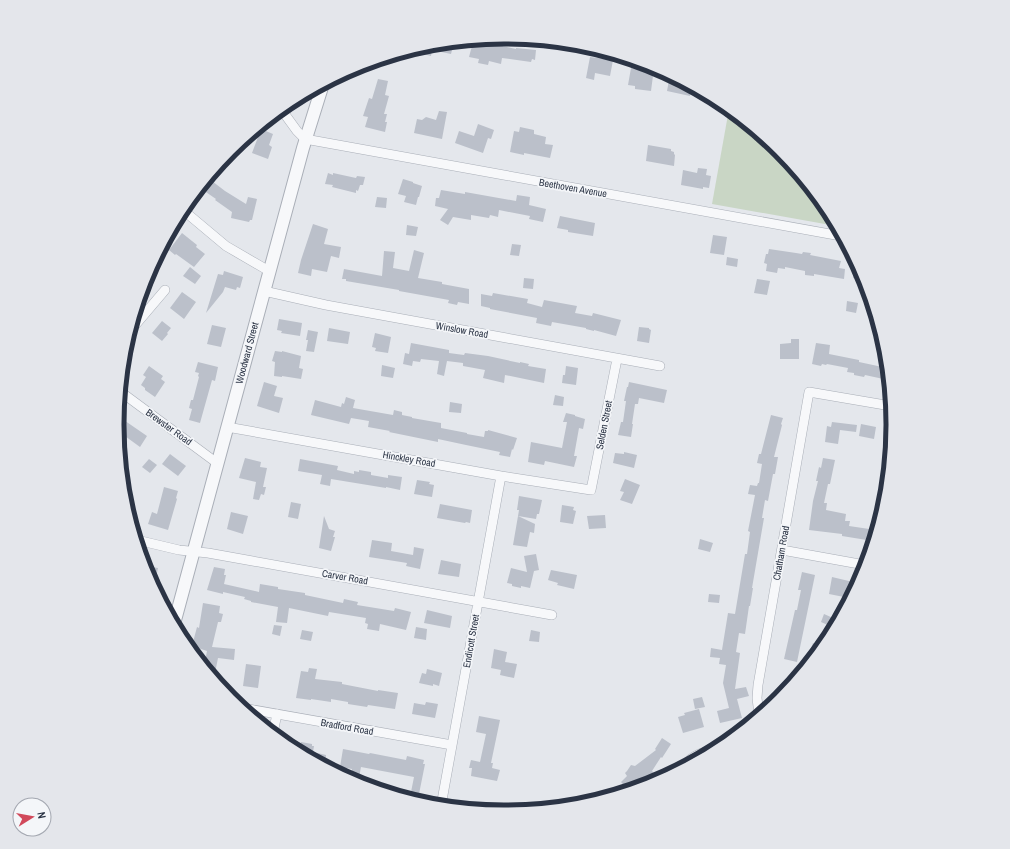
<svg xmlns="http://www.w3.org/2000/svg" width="1010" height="849" viewBox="0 0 1010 849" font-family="'Archivo Narrow',sans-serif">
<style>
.green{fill:#c9d6c5}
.building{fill:#bbc0ca}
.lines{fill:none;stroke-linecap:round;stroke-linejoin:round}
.minor-casing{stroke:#a9aeb7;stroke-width:10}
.tertiary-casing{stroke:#a9aeb7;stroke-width:14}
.minor{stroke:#f7f8fa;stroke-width:9}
.tertiary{stroke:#f7f8fa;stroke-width:12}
.labels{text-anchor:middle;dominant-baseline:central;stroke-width:3.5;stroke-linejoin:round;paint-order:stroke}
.street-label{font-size:10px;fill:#2b3445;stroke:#f4f6f9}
.rim{fill:none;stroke:#2b3445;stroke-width:5}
</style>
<rect width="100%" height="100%" fill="#e4e7ec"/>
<path class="green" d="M729,109L779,151L827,209L836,226L712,204Z"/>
<path class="building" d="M454,42L451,54L432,50L431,56L423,54L424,49L418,48L430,44Z
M473,42L485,44V42L516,49V48L536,50L535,60L532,59L531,62L502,58L501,64L489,61L488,65L478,63L479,59L469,57Z
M590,57L613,60L610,76L595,73L594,80L586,78Z
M643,66L654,68L651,91L635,89V86L628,85L631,68L638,69V68H643Z
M670,75L691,87L690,96L667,91Z
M378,79L388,81L385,95L389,96L384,114H387L385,122H387L385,132L365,127L368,117L363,116L369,98L372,99Z
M439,111L447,112L442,139L414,133L417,119L422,120L426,117L436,120Z
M478,124L494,130L491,139L488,138L483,153L455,143L459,131L474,136Z
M520,127L534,130V134L546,137L545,144L553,145L550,158L524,153V155L510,152L514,131L519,132Z
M261,129L273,134L269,145L272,147L268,159L252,153Z
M648,145L671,149V151L674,152V154L675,155L674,166L646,161Z
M698,168L707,169L706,175L711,176L709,188L703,187V189L681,185L683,170L697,173Z
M328,173L333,175V173L356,178L357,176L365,177L363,185H360L358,191L356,190V193L332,187L333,185L325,184Z
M208,178L225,191L246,204L248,197L257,199L252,220H250L249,222L231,218L232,212L215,200L216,199L200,188Z
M403,179L413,182V183L422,186L419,197H418L416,205L404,202L406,196L398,194Z
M441,190L465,194V192L516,201L517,195L530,197L529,205L546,209L543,222L529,219L530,216L499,210L498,217L490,215L489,218L471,215V220L453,217L448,225L440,220L448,209L435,206L436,198H439Z
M377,197L387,198L386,208L375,207Z
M560,216L595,223L593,236L568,232V230L557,228Z
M313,224L328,229L324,244L341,247L339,258L331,256L327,272L312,269L311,276L298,273L301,260Z
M407,225L418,227L416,236L406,235Z
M182,233L197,245L196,247L205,254L194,267L176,254L175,255L169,250Z
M713,235L727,237L724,255L710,253Z
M512,244L521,245L519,256L510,255Z
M769,249L796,253L802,254L803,252L811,253L810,255L841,261L839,268L845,269L844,279L814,274V276L805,275V271L785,267V269L778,268L777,273L766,271L767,264L764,263L766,254H768Z
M414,250L424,253L418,278L442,282V284L469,289V304L458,302L457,305L448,303L449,300L399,291V290L346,281V279H342L344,269L382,276L384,251L395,252L393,268L409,271Z
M727,257L738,259L737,267L726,265Z
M856,264L863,276L864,281L853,278Z
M190,267L201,276L195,284L183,276Z
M224,271L243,277L240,288L237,287L236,290L225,287L223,292L206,313L218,274L223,275Z
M524,278L534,279L533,289L523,288Z
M757,279L770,281L767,295L754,293Z
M182,292L196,302L184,319L170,308Z
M493,293L528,299L527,303L542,307L544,300L577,306L575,313L592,316L593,313L621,320L616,336L594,330V331L586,329V328L552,322L551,326L536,323L537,318L490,309V308L481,306V294L492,296Z
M847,301L858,303L856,313L846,311Z
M279,319L302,323L300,336L281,333L282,331L277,330Z
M162,321L171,328L167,333L168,334L162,341L152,333Z
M212,325L226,328L221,347L207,344Z
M639,327L649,328V329L651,330L649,343L637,341Z
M329,328L350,332L348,344L327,341Z
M308,330L318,332L314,352L306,351L308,340H306Z
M375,333L391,337L388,353L375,351L376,348L372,347Z
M791,339H799V359H780V344L791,343Z
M411,343L449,350V353L464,355L465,353L488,356L520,363V362L529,364L528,366L546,369L544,383L505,375L504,383L483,378L485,370L463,366V363L447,361L444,376L437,374L439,361L421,359L420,362L413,361L412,366L403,364L405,353L409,354Z
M816,343L830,345L829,354L859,360V362L887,368L888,380L865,375L864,377L854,375V373L847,372L848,368L827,364L826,365L822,364L821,366L812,364Z
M275,351L282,352V351L301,356L299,368L303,369L301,379L282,376V377L274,376L275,362L272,361Z
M198,362L218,367L215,381L212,380L200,423L189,420L192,409L189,408L191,400H193L199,377L198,376L199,373L195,372Z
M382,365L395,368L393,378L381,376Z
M149,366L163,376L161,379L165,382L155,397L145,390V388L141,385L146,377L143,375Z
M566,366L578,368L576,385L562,383L563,375H565Z
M264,382L277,386L274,396L283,398L279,413L257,406Z
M629,382L667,390L664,403L639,398L638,404H635L632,424H633L631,437L618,435L621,422H623L626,401H624L627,387H628Z
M555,395L564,397L563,406L553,405Z
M346,397L355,400L353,408L393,415L394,410L402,412V415L412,417V418L441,423V428L467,433V434L484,437L485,431H488V430L517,438L513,450L512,449L510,457L499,455L500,452L466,445L438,439V442L389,432L390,431L368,427L369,421L351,418L349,424L311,415L315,400L341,407L342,403L344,404Z
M450,402L462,404L461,413L449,412Z
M566,413L575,415V416L585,419L583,429L579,428L574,456H577L574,467L545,461L544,465L528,462L531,442L562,448L567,422H563Z
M771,415L783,418L781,424L782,425L774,457H778L775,474H773L768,501L765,500L762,518H764L752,588H753L750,606H749L745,634L739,633L736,652L740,653L735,689L746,687L749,696L737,699L742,718L720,723L717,711L729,708L723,683L726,665L719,664L720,658L710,657L711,648L722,650L728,613L735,614L745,554H747L750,532L748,531L755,495L748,494L750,485L757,486L758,483H759L762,464L757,463L759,454H761Z
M118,416L147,436L140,447L118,431Z
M832,422L857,425L856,432L840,430L838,444L825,442L827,426L831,427Z
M861,424L876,427L874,439L859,436Z
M624,452L637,455L634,468L613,463L615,453L624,454Z
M170,454L186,466L178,476L162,464Z
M245,458L261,462L260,467L267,468L263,487H266L264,495L261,494L259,500L253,499L256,482L239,478Z
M823,458L835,460L830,484H828L824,503H827L826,510L846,514L845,521H850L849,526L876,530L873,541L842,536V534L809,530L813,501L818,481H816L819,467L821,468Z
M149,459L157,465L150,473L142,467Z
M300,459L338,466L337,470L354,474V471L359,472V470L371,472V475L388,478V475L402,477L400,490L386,487V488L331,479L330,486L320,484L322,475L298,471Z
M625,479L640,485L632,504L620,500L624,492L620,491Z
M417,480L430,482L429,484L434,485L432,497L414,494Z
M164,487L178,491L176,498L177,499L168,530L148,524L152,512L157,514Z
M519,496L542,500L539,514H537L536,519L518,516L519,510H517Z
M291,502L301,504L298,519L288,517Z
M440,504L472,510L470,523L466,522L465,523L437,518Z
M562,505L574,507L573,510L576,511L573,524L560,522Z
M231,512L248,516L243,534L227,529Z
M605,515L606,528L589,529L587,516Z
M324,516L329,529L335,531L333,537H335L331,551L319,548Z
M518,516L535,524L534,533L530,532L527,547L513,545Z
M700,539L713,543L710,552L698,549Z
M372,540L392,543L391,551L413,555L414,547L424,549L420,569L406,566L407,563L401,562L369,557Z
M536,554L539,570L534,571L530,588L521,586V588L512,586V584L507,583L511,568L527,572L524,556Z
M441,560L461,564L459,577L438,574Z
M145,566L158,568L154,587L147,573Z
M214,567L225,569L224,575H226L224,584L259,592L260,584L278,587V589L305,593V595L343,603L344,599L358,602L357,605L394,611L395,608L411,612L406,630L380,624L379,631L367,629L368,624L365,623L366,618L329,612L328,616L289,608L287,623L276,622L278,607L251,602V601L244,599L245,597L223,592V594L207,590Z
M551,570L577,575L574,589L557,585L558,583L548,580Z
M802,572L815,575L797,662L784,659L795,610H797L801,590H798Z
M832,577L853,582L849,598L829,594Z
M709,594L720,595L719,603L708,602Z
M203,603L220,606L219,613L223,614L221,622H218L212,647L235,649L234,660L218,658L214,678L204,666L207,651L192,646L197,627L199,628Z
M427,610L452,616L450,628L424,623Z
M824,614L833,618L830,626L821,622Z
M274,625L282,626L280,636L272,634Z
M416,627L427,629L426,640L414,638Z
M302,630L313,632L311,641L300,639Z
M531,630L540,632L539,642L529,641Z
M813,643L823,645L817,652L810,651Z
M494,649L507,652L505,662L517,664L514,678L500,675L501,670L491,668Z
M246,664L261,666L258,688L243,686Z
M309,668L317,669L315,679L342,682V684L378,691V690L398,693L395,709L368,705L367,707L348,704V702L331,699V702L311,699V700L296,698L301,671L308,672Z
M427,669L442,673L439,686L433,684V686L419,683L422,673L426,674Z
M702,697L705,707L695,709L693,699Z
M426,702L438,704L435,718L412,714L414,703L425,705Z
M699,709L704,727L683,733L678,717L685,715L684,713Z
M479,716L500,720L491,763H493L492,768L500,770L497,781L471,776L472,768H469L471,760L480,762L486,734L476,732Z
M662,738L671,744L662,758L661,757L652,771L654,773L636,788L628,790L621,782L627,776L625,773L627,771L631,765L635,766L656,750L655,749Z
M301,742L312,744V746H314L313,752L326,755L325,765L299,752Z
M343,749L369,754L370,753L406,760L407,756L424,760L423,764H425L418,799L410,797L414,777L361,767L358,783L351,779L352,769L340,767Z"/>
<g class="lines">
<g class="minor-casing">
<path id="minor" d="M281,109L297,131L305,139L841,236
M183,210L226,246L269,271
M264,291L326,305L660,366
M131,330L165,290
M121,392L217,463
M227,427L501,476L591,490L617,359
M137,540L179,550L208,553L552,615
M782,550L865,565
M243,708L452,745
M759,715L757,698L758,685L809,392L891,406
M273,733L277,714
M685,765C692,755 703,752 714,750
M441,806L501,476"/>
</g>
<g class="tertiary-casing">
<path id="tertiary" d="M174,624L303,148L323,84"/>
</g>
<use href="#minor" class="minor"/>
<use href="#tertiary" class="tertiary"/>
</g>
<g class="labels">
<g class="street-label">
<text transform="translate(573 188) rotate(10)">Beethoven Avenue</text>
<text transform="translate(462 330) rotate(10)">Winslow Road</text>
<text transform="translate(247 353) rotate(-75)">Woodward Street</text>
<text transform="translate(604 425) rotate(-79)">Selden Street</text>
<text transform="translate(169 427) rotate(36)">Brewster Road</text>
<text transform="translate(409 459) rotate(10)">Hinckley Road</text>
<text transform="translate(781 553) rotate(-80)">Chatham Road</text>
<text transform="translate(345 577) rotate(10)">Carver Road</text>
<text transform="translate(471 641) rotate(-80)">Endicott Street</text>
<text transform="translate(347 727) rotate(10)">Bradford Road</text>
</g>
</g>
<path d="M0 0H1010V849H0ZM504 44H506A380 380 0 0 1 886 424V425A380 380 0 0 1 506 805H504A380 380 0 0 1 124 425V424A380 380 0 0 1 504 44Z" fill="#e4e6eb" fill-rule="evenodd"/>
<path class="rim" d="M504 44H506A380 380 0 0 1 886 424V425A380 380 0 0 1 506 805H504A380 380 0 0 1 124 425V424A380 380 0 0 1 504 44Z"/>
<g transform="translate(32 817) rotate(79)"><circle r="19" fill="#f4f6f9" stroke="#a4a8b1"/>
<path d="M0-3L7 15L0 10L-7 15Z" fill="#d1495b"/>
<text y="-6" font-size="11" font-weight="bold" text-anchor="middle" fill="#2b3445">N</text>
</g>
</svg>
